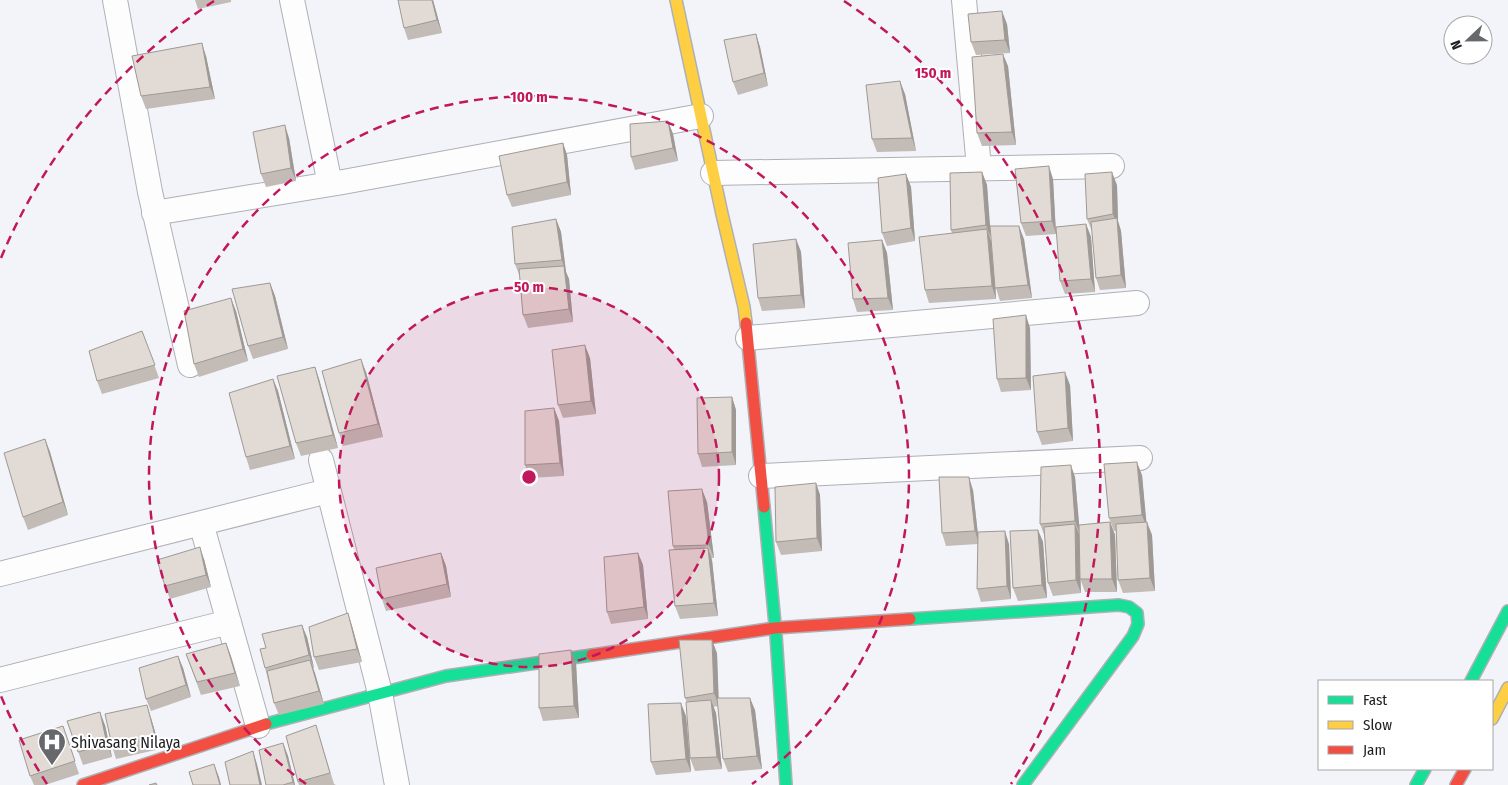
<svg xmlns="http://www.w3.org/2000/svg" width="1508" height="785" viewBox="0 0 1508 785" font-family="'Fira Sans Condensed',sans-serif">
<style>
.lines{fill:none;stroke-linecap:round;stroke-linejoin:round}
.street-casing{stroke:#aeb0b5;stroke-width:26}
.fast-casing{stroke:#aeb0b5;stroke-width:14}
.slow-casing{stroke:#aeb0b5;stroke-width:14}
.jam-casing{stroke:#aeb0b5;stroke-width:14}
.street{stroke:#fdfdfe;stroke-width:24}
.fast{stroke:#16e098;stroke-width:11}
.slow{stroke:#ffcf43;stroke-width:11}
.jam{stroke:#f24e42;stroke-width:11}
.wall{fill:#c2bbb6}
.shaded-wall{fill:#9e9994}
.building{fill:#e2dad4;stroke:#9e9994}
.ring{fill:none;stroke:#c2185b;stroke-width:2.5;stroke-dasharray:9 6}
.labels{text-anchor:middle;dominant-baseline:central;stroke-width:4;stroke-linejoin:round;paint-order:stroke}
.poi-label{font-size:16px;fill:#1b1d20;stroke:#fff;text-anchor:start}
.centre{fill:#c2185b;stroke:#fff;stroke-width:2.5}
.ring-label{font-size:15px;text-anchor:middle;font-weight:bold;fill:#c2185b;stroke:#fff;stroke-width:4;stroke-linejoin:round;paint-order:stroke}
</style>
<rect width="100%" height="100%" fill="#f2f4fa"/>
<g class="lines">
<g class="street-casing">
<path id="street" d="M115,0L150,192L190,365
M292,0L330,184
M964,0L979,168
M713,173L1112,166
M154,213L343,182L701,116
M748,338L1137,303
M321,460L380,693L397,785
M761,476L1140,458
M201,523L258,726
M0,574L328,491
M0,680L229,622"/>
</g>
<g class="fast-casing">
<path id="fast" d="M764,507L776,635L786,785
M910,619L1119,605L1129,607L1137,613L1138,624L1133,636L1023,785
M1471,681L1508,611
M266,724L446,676L592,655
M1416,785L1425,769"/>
</g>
<g class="slow-casing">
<path id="slow" d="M676,0L722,214L744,307L746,323
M1492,719L1508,688"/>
</g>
<g class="jam-casing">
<path id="jam" d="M746,323L764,507
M592,655L775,628L910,619
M83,785L266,724
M1456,785L1465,769"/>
</g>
<use href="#street" class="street"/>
<use href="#fast" class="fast"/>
<use href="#slow" class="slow"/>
<use href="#jam" class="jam"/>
</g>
<path class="wall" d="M195,0H231V2L198,9Z
M433,0L442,33L408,40L404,28Z
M1007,24L1010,53L976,55L971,42Z
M756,34L760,47L768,86L738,95L733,82Z
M206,56L215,99L146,109L141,96Z
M1008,66L1016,145L982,146L977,133Z
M905,94L916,151L877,152L872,139Z
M668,121L673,134L678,161L635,170L631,157Z
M289,138L296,181L266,187L261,174Z
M563,143L567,155L571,195L512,207L507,195Z
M982,172L987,185L990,238L991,241L1024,239L1032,298L1000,301L996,288V299L929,303L925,290L952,233L951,230Z
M906,174L911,187L915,241L887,246L882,233Z
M1053,179L1056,234L1026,236L1021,223Z
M1117,185L1118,221L1121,231L1126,288L1100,290L1096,278L1092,231L1087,219Z
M556,219L561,232L566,272L569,279L573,322L528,328L523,315L520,277L515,264Z
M1086,224L1091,237L1095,292L1065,294L1060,281Z
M796,239L801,252L805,308L762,311L758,298Z
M882,240L887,253L893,310L857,312L853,299Z
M270,283L275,296L288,349L253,359L248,346Z
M236,311L248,361L199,377L194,364Z
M1030,328L1031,390L1001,392L997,379Z
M142,331L159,378L102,394L97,381Z
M590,358L596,414L563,418L558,405Z
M315,367L319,379L338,448L301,456L296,443Z
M366,372L383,437L343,446L339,433Z
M273,379L278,391L295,459L250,470L246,457Z
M1070,385L1073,441L1042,445L1037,432Z
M732,397L736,410V465L702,467L698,454Z
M554,408L559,421L564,476L529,478L525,465Z
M45,439L50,452L68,515L28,530L23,517Z
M1142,475L1146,522L1152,535L1155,591L1123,593L1118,580L1116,531H1114L1109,518Z
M1075,477L1079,526L1110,522L1115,535L1117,592H1085L1081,581V593L1053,596L1048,583L1045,537L1040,524Z
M816,483L820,495L822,551L781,555L776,542Z
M973,490L978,535L1009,544L1011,599L981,602L977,589L978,544L946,546L942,533Z
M707,502L714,558H711L712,560L718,616L680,619L675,606L674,549L673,546Z
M1038,530L1043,542L1047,598L1018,601L1013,588Z
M441,553L446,566L451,597L386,611L382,599Z
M638,553L643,565L648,619L611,624L607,612Z
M204,559L211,587L170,599L165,586Z
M348,613L352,626L362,662L319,670L314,657Z
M307,637L314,668H313L324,704L279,715L274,703L265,668Z
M226,643L240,686L201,695L186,654Z
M571,650L576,663L579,718L543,721L539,708Z
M717,653L718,698L755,710L762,769L728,772L723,759L718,706L713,707L716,713L722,769L695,771L690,758L687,702L685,698Z
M178,656L183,668L191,697L151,711L146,699Z
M686,716L691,772L656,775L651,762Z
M151,718L160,749L116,759L112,746Z
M67,721L105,725L112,757L83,765Z
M63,726L79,774L45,785H34L30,776Z
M286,736L320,738L334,784L336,785H299Z
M283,743L288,756L295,785H266Z"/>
<path class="shaded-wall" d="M432,0H433L442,33L437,20Z
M1002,11L1007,24L1010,53L1005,40Z
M756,34L760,47L768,86L764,73Z
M202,43L206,56L215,99L210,87Z
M1003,54L1008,66L1016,145L1012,132Z
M900,81L905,94L916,151L912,138Z
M668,121L673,134L678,161L673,148Z
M285,125L289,138L296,181L291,168Z
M563,143L567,155L571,195L567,182Z
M1049,166L1053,179L1056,234L1052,221Z
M982,172L987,185L991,238L986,225Z
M1112,172L1117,185L1118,221L1121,231L1126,288L1121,275L1117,225L1113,214Z
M906,174L911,187L915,241L911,228Z
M556,219L561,232L566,272L569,279L573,322L569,309L564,267L562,260Z
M1086,224L1091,237L1095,292L1091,279Z
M1019,226L1024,239L1032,298L1028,285Z
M987,229L991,241L996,299L992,286Z
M796,239L801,252L805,308L801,295Z
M882,240L887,253L893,310L888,298Z
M270,283L275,296L288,349L283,337Z
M231,298L236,311L248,361L243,349Z
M1026,315L1030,328L1031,390L1026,378Z
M585,345L590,358L596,414L591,401Z
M361,359L366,372L383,437L378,424Z
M315,367L319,379L338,448L333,435Z
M1065,372L1070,385L1073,441L1068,428Z
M273,379L278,391L295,459L290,446Z
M732,397L736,410V465L732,452Z
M554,408L559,421L564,476L560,463Z
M45,439L50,452L68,515L63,502Z
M1137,462L1142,475L1147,528L1142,515Z
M1071,465L1075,477L1080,534L1075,521Z
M969,477L973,490L979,544L975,531Z
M816,483L820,495L822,551L817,538Z
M702,489L707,502L714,558L709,545Z
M1110,522L1115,535L1117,592L1112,579Z
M1147,522L1152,535L1155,591L1150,578Z
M1075,524L1080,537V579L1081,593L1076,580Z
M1038,530L1043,542L1047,598L1042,585Z
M1005,531L1009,544L1011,599L1007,586Z
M200,547L204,559L211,587L206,575Z
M708,548L712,560L718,616L714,603Z
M441,553L446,566L451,597L447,584Z
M638,553L643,565L648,619L644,607Z
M348,613L352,626L362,662L357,649Z
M302,625L307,637L314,668L309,655Z
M712,640L717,653L719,706L714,693Z
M226,643L231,656L240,686L235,673Z
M571,650L576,663L579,718L574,706Z
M178,656L183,668L191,697L186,685Z
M310,660L315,673L324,704L319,691Z
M750,698L755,710L762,769L757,756Z
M711,700L716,713L722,769L717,757Z
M681,703L686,716L691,772L686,759Z
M147,705L151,718L160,749L155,736Z
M100,712L105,725L112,757L107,744Z
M283,743L288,756L295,785H294L293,782Z
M253,751L257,764L262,785H260Z
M214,764L219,777L221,785H220Z"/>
<path class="building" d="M398,0H432L437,20L404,28Z
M1002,11L1005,40L971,42L968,14Z
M756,34L764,73L733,82L724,40Z
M202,43L210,87L141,96L132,56Z
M1003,54L1012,132L977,133L972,57Z
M900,81L912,138L872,139L866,85Z
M668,121L673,148L631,157L630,124Z
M285,125L291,168L261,174L253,132Z
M563,143L567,182L507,195L499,156Z
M1049,166L1052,221L1021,223L1015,169Z
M982,172L986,225L951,230L950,173Z
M1112,172L1113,214L1087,219L1085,174Z
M906,174L911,228L882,233L878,178Z
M1117,218L1121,275L1096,278L1091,222Z
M556,219L562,260L515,264L512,227Z
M1086,224L1091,279L1060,281L1056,227Z
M990,226H1019L1028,285L995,288Z
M987,229L992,286L925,290L919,237Z
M796,239L801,295L758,298L753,244Z
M882,240L888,298L853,299L848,243Z
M564,266L569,309L523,315L519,269Z
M270,283L283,337L248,346L232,289Z
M231,298L243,349L194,364L184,311Z
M1026,315V378L997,379L993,319Z
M142,331L155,365L97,381L89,351Z
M585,345L591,401L558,405L552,350Z
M361,359L378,424L339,433L322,371Z
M315,367L333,435L296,443L277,376Z
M1065,372L1068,428L1037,432L1033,376Z
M273,379L290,446L246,457L229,393Z
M732,397V452L698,454L697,398Z
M554,408L560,463L525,465V411Z
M45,439L63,502L23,517L4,453Z
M1137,462L1142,515L1109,518L1104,464Z
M1071,465L1075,521L1040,524L1041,467Z
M939,477H969L975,531L942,533Z
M816,483L817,538L776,542L775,487Z
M702,489L709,545L673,546L668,491Z
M1110,522L1112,579H1080L1079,525Z
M1147,522L1150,578L1118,580L1116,524Z
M1075,524L1076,580L1048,583L1044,527Z
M1038,530L1042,585L1013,588L1010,531Z
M1005,531L1007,586L977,589L978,532Z
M200,547L206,575L165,586L157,560Z
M708,548L714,603L675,606L669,550Z
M441,553L447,584L382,599L376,568Z
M638,553L644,607L607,612L604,557Z
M348,613L357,649L314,657L309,627Z
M302,625L309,655L265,668L260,649L266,648L262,634Z
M679,640H712L714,693L685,698Z
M226,643L235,673L197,682L186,654Z
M571,650L574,706L539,708V654Z
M178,656L186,685L146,699L139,668Z
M310,660L319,691L274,703L267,671Z
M717,698H750L757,756L723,759Z
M711,700L717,757L690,758L686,702Z
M681,703L686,759L651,762L648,704Z
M147,705L155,736L112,746L105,714Z
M100,712L107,744L78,752L67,721Z
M316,725L330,773L298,782L286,736Z
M63,726L75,761L30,776L19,740Z
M283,743L293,782L283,785H266L259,750Z
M253,751L260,785H230L225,762Z
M214,764L220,785H193L189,772Z
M156,783L157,785H149Z"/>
<circle cx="529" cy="477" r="190" fill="#c2185b" fill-opacity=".12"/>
<g class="ring">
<circle cx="529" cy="477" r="190"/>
<path d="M306 784A380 380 0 1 1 752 784"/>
<path d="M47 784A571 571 0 0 1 1 696M1 258A571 571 0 0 1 214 1M844 1A571 571 0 0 1 1011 784"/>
</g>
<defs>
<g id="hospital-pin" transform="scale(1.4375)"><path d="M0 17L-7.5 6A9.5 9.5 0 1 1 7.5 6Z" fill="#66686c" stroke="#fff"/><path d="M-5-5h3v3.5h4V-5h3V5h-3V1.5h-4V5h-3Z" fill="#fff"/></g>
</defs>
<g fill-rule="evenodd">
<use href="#hospital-pin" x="52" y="742"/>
</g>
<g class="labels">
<g class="poi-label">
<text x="71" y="742">Shivasang Nilaya</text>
</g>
</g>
<circle cx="529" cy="477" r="8" class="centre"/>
<g class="ring-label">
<text x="933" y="78">150 m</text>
<text x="529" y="102">100 m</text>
<text x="529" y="292">50 m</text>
</g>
<rect x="1318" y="680" width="175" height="90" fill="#ffffff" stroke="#a4a5a6"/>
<rect x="1328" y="696" width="25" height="8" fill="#16e098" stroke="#a4a5a6"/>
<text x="1363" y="705" font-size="15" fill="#1b1d20">Fast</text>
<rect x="1328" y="721" width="25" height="8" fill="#ffcf43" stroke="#a4a5a6"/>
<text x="1363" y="730" font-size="15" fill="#1b1d20">Slow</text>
<rect x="1328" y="746" width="25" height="8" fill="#f24e42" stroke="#a4a5a6"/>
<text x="1363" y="755" font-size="15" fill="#1b1d20">Jam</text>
<g transform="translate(1468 40) rotate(248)"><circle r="24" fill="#ffffff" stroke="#a4a5a6"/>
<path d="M0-4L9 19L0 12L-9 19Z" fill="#66686c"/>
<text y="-8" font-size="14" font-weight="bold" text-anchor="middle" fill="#1b1d20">N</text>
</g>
</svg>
